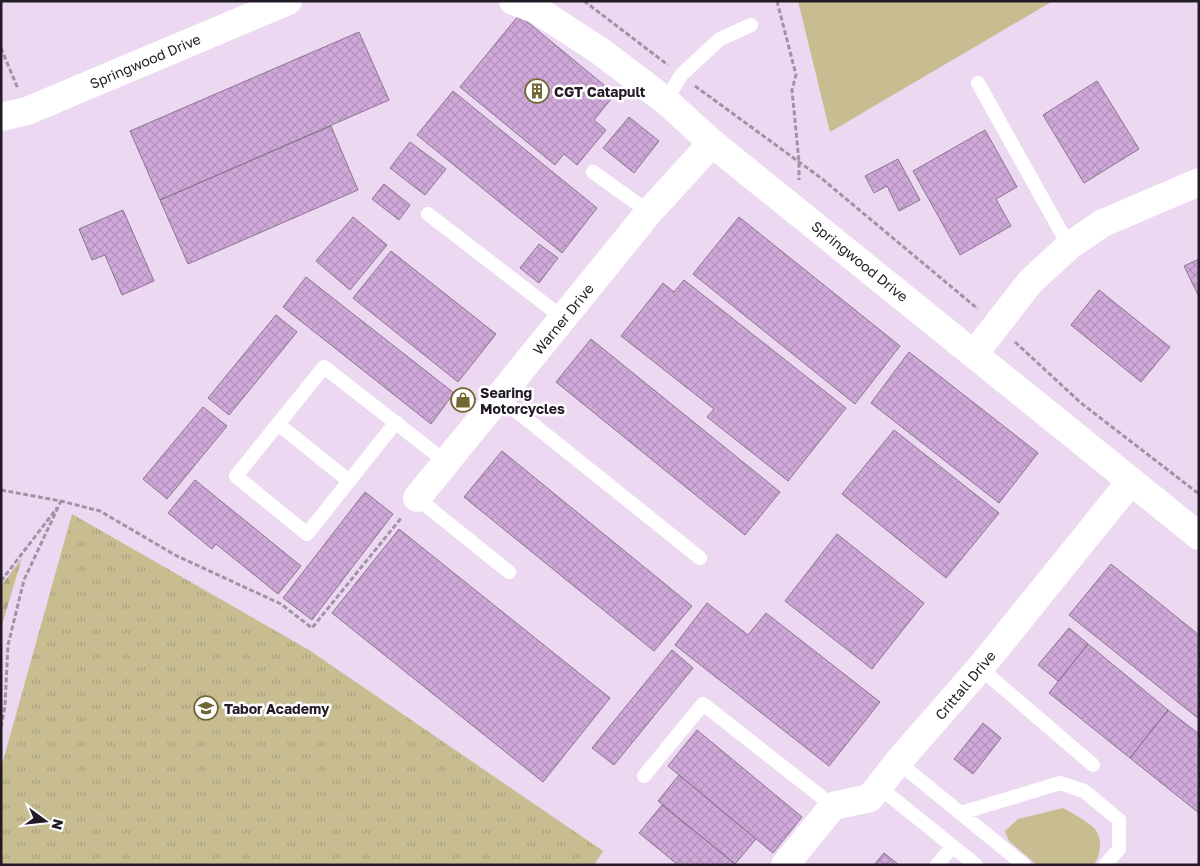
<svg xmlns="http://www.w3.org/2000/svg" width="1200" height="866" viewBox="0 0 1200 866" font-family="'Golos Text',sans-serif">
<style>
.grass{fill:#c7bd91}
.forest{fill:url(#forest-firs)}
.park{fill:url(#park-tufts)}
.building{fill:url(#building-cross-hatch);stroke:#8a778f}
.lines{fill:none;stroke-linecap:round;stroke-linejoin:round}
.path{stroke:#a292a6;stroke-width:3;stroke-dasharray:5 2.5;stroke-linecap:butt}
.service{stroke:#fff;stroke-width:14}
.minor{stroke:#fff;stroke-width:28}
.tertiary{stroke:#fff;stroke-width:28}
.labels{text-anchor:middle;dominant-baseline:central;stroke-width:5;stroke-linejoin:round;paint-order:stroke}
.street-label{font-size:14px;fill:#221a24;stroke:#fff}
.poi-label{font-size:14px;font-weight:bold;fill:#221a24;stroke:#fff;text-anchor:start}
</style>
<defs>
<pattern id="forest-firs" width="22" height="20" patternUnits="userSpaceOnUse" patternTransform="scale(1.25)"><rect width="22" height="20" fill="#c7bd91"/><path d="M5 1l3.5 6h-7zM16 11l3.5 6h-7z" fill="#aba27d"/></pattern>
<pattern id="park-tufts" width="24" height="20" patternUnits="userSpaceOnUse" patternTransform="scale(1.25)"><rect width="24" height="20" fill="#c7bd91"/><path d="M3 7l-1-3M5 7V3M7 7l1-3M15 17l-1-3M17 17v-4M19 17l1-3" fill="none" stroke="#aba27d"/></pattern>
<pattern id="building-cross-hatch" width="8" height="8" patternUnits="userSpaceOnUse" patternTransform="scale(1.25)"><rect width="8" height="8" fill="#d0a9da"/><path d="M0 0l8 8M0 8l8-8" fill="none" stroke="#b291bb"/></pattern>
</defs>
<rect width="100%" height="100%" fill="#edd8f2"/>
<path class="grass" d="M798,1H1053L830,132Z
M1063,808C1072,813 1087,821 1094,828C1103,838 1101,854 1094,865H1037L1009,841L1005,831L1018,819Z"/>
<path class="forest" d="M22,558L1,628V629V586Z"/>
<path class="park" d="M72,514L309,650L603,851L594,865H1V768Z"/>
<path class="building" d="M519,15L615,94L594,120L606,130L577,165L564,154L555,165L460,87Z
M359,32L389,100L160,200L130,131Z
M1097,81L1139,149L1084,183L1043,115Z
M453,91L597,208L562,253L417,135Z
M629,117L659,141L634,173L603,148Z
M331,126L358,190L188,264L160,200Z
M985,130L1017,187L996,199L1011,226L960,255L913,171Z
M410,142L446,169L425,195L390,168Z
M898,159L920,200L899,211L887,186L874,193L865,176Z
M384,184L410,205L399,220L372,199Z
M123,210L154,281L122,295L105,255L92,260L79,229Z
M353,217L387,245L350,290L316,261Z
M739,217L900,346L855,404L693,274Z
M539,244L558,258L539,283L520,268Z
M391,251L496,334L458,382L353,298Z
M1199,259V297L1184,266Z
M306,277L454,393L431,424L283,307Z
M684,280L846,408L788,481L707,417L714,409L621,336L663,283L674,292Z
M1099,290L1170,347L1141,382L1071,325Z
M276,315L297,332L229,415L208,398Z
M591,339L780,492L745,535L556,382Z
M909,352L1038,453L999,503L871,403Z
M203,407L227,426L167,499L143,479Z
M894,430L999,513L946,578L842,494Z
M502,451L692,606L654,651L464,497Z
M195,480L301,566L278,594L216,544L212,549L168,513Z
M365,492L393,514L312,620L283,598Z
M399,529L610,698L543,782L332,613Z
M837,534L924,603L872,669L785,601Z
M1111,564L1199,635V719L1069,615Z
M707,603L748,635L766,613L880,702L829,766L675,645Z
M1069,628L1088,644L1058,681L1038,665Z
M1088,644L1168,710L1130,758L1049,693Z
M672,650L693,668L614,765L592,748Z
M1168,710L1199,734V813L1130,758Z
M983,723L1001,738L973,774L954,759Z
M697,730L802,817L773,853L668,766Z
M679,775L756,839L735,864L658,801Z
M662,805L735,864V865H678L639,833Z
M884,853L899,865H874Z"/>
<g class="lines">
<path class="path" d="M584,1L668,65
M777,1L796,75L792,90L799,162V180
M1,48L18,89
M695,86L821,178L978,309
M1015,342L1081,403L1199,494
M1,490L61,501L100,511L175,555L281,604L312,628L402,517
M1,581L57,508
M1,727L5,706L8,645L24,580L61,501"/>
<path class="service" d="M978,83L1069,246
M666,101L681,75L720,39L751,25
M593,172L649,212
M428,214L563,318
M499,397L700,558
M396,422L307,534L236,476L324,367L446,462
M278,424L349,481
M417,498L509,572
M980,668L1093,765
M898,762L1024,865
M644,776L703,704L833,806
M879,787L976,865
M961,813L1060,783L1084,791L1119,820V849L1105,865
M937,865L953,846"/>
<path class="minor" d="M974,354L1030,282L1069,246L1103,223L1199,182
M417,498L649,212L712,143
M785,865L833,806L870,798L898,762L980,668L1131,481"/>
<path class="tertiary" d="M513,1L537,10L600,51L666,101L712,143L1199,536
M1,117L27,111L288,1"/>
</g>
<defs>
<g id="building-ring" transform="scale(1.25)"><circle r="9.5" fill="#fff" stroke="#736734" stroke-width="1.5"/><path d="M-4-6H4V6H1V3H-1V6H-4ZM-2.5-4.3h1.7v1.8h-1.7ZM.8-4.3h1.7v1.8H.8ZM-2.5-1h1.7V.8h-1.7ZM.8-1h1.7V.8H.8Z" fill="#736734"/></g>
<g id="shop-ring" transform="scale(1.25)"><circle r="9.5" fill="#fff" stroke="#736734" stroke-width="1.5"/><path d="M-5-2.5h2.3a2.7 3.5 0 0 1 5.4 0H5L5.5 6h-11ZM-1.5-2.5h3a1.5 2.3 0 0 0-3 0Z" fill="#736734"/></g>
<g id="school-ring" transform="scale(1.25)"><circle r="9.5" fill="#fff" stroke="#736734" stroke-width="1.5"/><path d="M0-5L7-2L0 1L-7-2ZM-4 1L0 2.5L4 1V4Q0 6-4 4Z" fill="#736734"/></g>
</defs>
<g fill-rule="evenodd">
<use href="#building-ring" x="537" y="91"/>
<use href="#shop-ring" x="463" y="400"/>
<use href="#school-ring" x="206" y="708"/>
</g>
<g class="labels">
<g class="street-label">
<text transform="translate(145 61) rotate(-23)">Springwood Drive</text>
<text transform="translate(860 261) rotate(39)">Springwood Drive</text>
<text transform="translate(563 319) rotate(-51)">Warner Drive</text>
<text transform="translate(965 685) rotate(-50)">Crittall Drive</text>
</g>
<g class="poi-label">
<text x="554" y="91">CGT Catapult</text>
<text x="480" y="392">Searing<tspan x="480" dy="16">Motorcycles</tspan></text>
<text x="224" y="708">Tabor Academy</text>
</g>
</g>
<rect width="1200" height="866" fill="none" stroke="#221a24" stroke-width="5"/>
<g transform="translate(45 821) rotate(105)" stroke="#ffffff" stroke-width="4" paint-order="stroke">
<path d="M0-4L9 19L0 12L-9 19Z" fill="#221a24"/>
<text y="-8" font-size="14" font-weight="bold" text-anchor="middle" fill="#221a24">N</text>
</g>
</svg>
